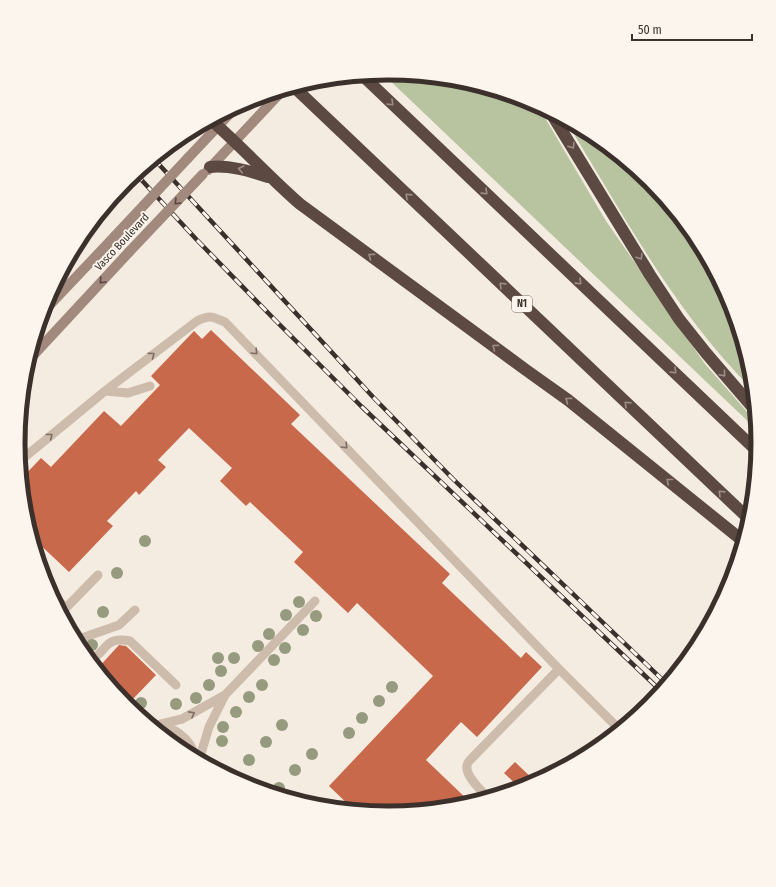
<svg xmlns="http://www.w3.org/2000/svg" width="776" height="887" viewBox="0 0 776 887" font-family="'Fira Sans Condensed',sans-serif">
<style>
.green{fill:#b8c4a0}
.building{fill:#c8694b}
.lines{fill:none;stroke-linecap:round;stroke-linejoin:round}
.path{stroke:#b9a596;stroke-width:2.5;stroke-dasharray:2 2;stroke-linecap:butt}
.lane{stroke:#cdbbac;stroke-width:9}
.street{stroke:#cdbbac;stroke-width:10}
.secondary{stroke:#a18a7d;stroke-width:10}
.highway{stroke:#5c4a42;stroke-width:12}
.rail-casing{stroke:#3b302b;stroke-width:4.5}
.rail{stroke:#fbf5ee;stroke-width:3;stroke-dasharray:9;stroke-linecap:butt}
.secondary-bridge{stroke:#a18a7d;stroke-width:10}
.tree{fill:#969b7f}
.oneway{stroke:#9c8e87}
.oneway2{stroke:#544640}
.oneway3{stroke:#7d6f65}
.labels{text-anchor:middle;dominant-baseline:central;stroke-width:3.5;stroke-linejoin:round;paint-order:stroke}
.shield{fill:#fbf5ee;stroke:#756b66;stroke-width:1}
.shield-label{font-size:10px;font-weight:bold;fill:#3b302b}
.street-label{font-size:11px;fill:#3b302b;stroke:#fbf5ee}
.rim{fill:none;stroke:#3b302b;stroke-width:5}
</style>
<rect width="100%" height="100%" fill="#f4ebe1"/>
<path class="green" d="M383,74L460,81L530,102L538,106L606,221L705,364L756,422L757,430Z
M566,121L594,136L648,181L701,248L730,302L751,372L753,390C675,313 623,214 566,121Z"/>
<path class="building" d="M211,330L300,415L291,424L450,574L442,583L521,658L526,652L542,667L477,737L461,722L426,760L471,803L460,806L388,813L354,810L329,786L433,676L357,603L348,613L294,562L303,552L250,502L246,506L220,481L232,468L189,428L158,460L166,467L139,495L136,491L107,521L113,526L69,572L34,539L33,541L25,515L21,479L41,458L51,467L104,411L121,426L160,385L151,376L194,331L202,339Z
M119,645L126,646L156,675L133,699L129,701H123L114,690V687L109,684V681L97,669Z
M515,762L536,782L520,788L504,773Z"/>
<g class="lines">
<path class="path" d="M88,229L92,232"/>
<path class="lane" d="M105,391L128,393L150,386
M20,461L105,391L197,321C210,314 213,317 225,322L559,669L620,730
M50,592L66,608
M61,613L98,575
M76,642L79,639L119,625L135,610
M90,661C108,650 105,636 130,641L176,685
M157,725L182,719L225,695L315,601
M199,760L209,727L225,695
M488,798C482,791 465,776 467,766C467,763 470,760 472,758L559,669"/>
<path class="street" d="M152,726C171,724 191,739 195,758"/>
<path class="secondary" d="M188,158L236,107
M208,170L282,91
M43,312L115,236
M28,361L129,252"/>
<path class="highway" d="M363,76L757,451
M294,87L750,520
M551,113L650,275L679,319L706,353L755,410
M211,120C242,147 269,177 300,204L526,370L568,400L743,541
M210,167C230,165 249,171 268,177"/>
<g class="rail-casing">
<path id="rail" d="M154,159L373,397L453,479L667,684
M136,174L196,239L277,322L361,406L661,691"/>
</g>
<use href="#rail" class="rail"/>
<path class="secondary-bridge" d="M115,236L188,158
M129,252L203,174"/>
</g>
<g class="tree">
<circle cx="145" cy="541" r="6"/>
<circle cx="117" cy="573" r="6"/>
<circle cx="299" cy="602" r="6"/>
<circle cx="103" cy="612" r="6"/>
<circle cx="286" cy="615" r="6"/>
<circle cx="316" cy="616" r="6"/>
<circle cx="303" cy="630" r="6"/>
<circle cx="269" cy="634" r="6"/>
<circle cx="92" cy="645" r="6"/>
<circle cx="258" cy="646" r="6"/>
<circle cx="285" cy="648" r="6"/>
<circle cx="218" cy="658" r="6"/>
<circle cx="234" cy="658" r="6"/>
<circle cx="274" cy="660" r="6"/>
<circle cx="221" cy="671" r="6"/>
<circle cx="209" cy="685" r="6"/>
<circle cx="262" cy="685" r="6"/>
<circle cx="392" cy="687" r="6"/>
<circle cx="249" cy="697" r="6"/>
<circle cx="196" cy="698" r="6"/>
<circle cx="379" cy="701" r="6"/>
<circle cx="141" cy="703" r="6"/>
<circle cx="176" cy="704" r="6"/>
<circle cx="236" cy="712" r="6"/>
<circle cx="362" cy="718" r="6"/>
<circle cx="282" cy="725" r="6"/>
<circle cx="223" cy="727" r="6"/>
<circle cx="349" cy="733" r="6"/>
<circle cx="222" cy="741" r="6"/>
<circle cx="266" cy="742" r="6"/>
<circle cx="312" cy="754" r="6"/>
<circle cx="249" cy="760" r="6"/>
<circle cx="295" cy="770" r="6"/>
<circle cx="279" cy="788" r="6"/>
</g>
<defs><path id="oneway-chevron" d="M-2-3.5L2.5 0L-2 3.5" fill="none" stroke-width="1.6" stroke-linecap="round" stroke-linejoin="round"/></defs>
<g class="oneway">
<use href="#oneway-chevron" transform="translate(391 103) rotate(44)"/>
<use href="#oneway-chevron" transform="translate(572 146) rotate(58)"/>
<use href="#oneway-chevron" transform="translate(241 169) rotate(-168)"/>
<use href="#oneway-chevron" transform="translate(485 192) rotate(44)"/>
<use href="#oneway-chevron" transform="translate(408 196) rotate(-136)"/>
<use href="#oneway-chevron" transform="translate(371 256) rotate(-144)"/>
<use href="#oneway-chevron" transform="translate(640 257) rotate(58)"/>
<use href="#oneway-chevron" transform="translate(579 282) rotate(44)"/>
<use href="#oneway-chevron" transform="translate(502 285) rotate(-136)"/>
<use href="#oneway-chevron" transform="translate(495 347) rotate(-143)"/>
<use href="#oneway-chevron" transform="translate(674 371) rotate(44)"/>
<use href="#oneway-chevron" transform="translate(723 374) rotate(49)"/>
<use href="#oneway-chevron" transform="translate(568 400) rotate(-143)"/>
<use href="#oneway-chevron" transform="translate(627 404) rotate(-136)"/>
<use href="#oneway-chevron" transform="translate(669 481) rotate(-141)"/>
<use href="#oneway-chevron" transform="translate(721 493) rotate(-136)"/>
</g>
<g class="oneway2">
<use href="#oneway-chevron" transform="translate(177 202) rotate(134)"/>
<use href="#oneway-chevron" transform="translate(102 281) rotate(133)"/>
</g>
<g class="oneway3">
<use href="#oneway-chevron" transform="translate(255 352) rotate(46)"/>
<use href="#oneway-chevron" transform="translate(152 355) rotate(-37)"/>
<use href="#oneway-chevron" transform="translate(50 436) rotate(-39)"/>
<use href="#oneway-chevron" transform="translate(345 446) rotate(46)"/>
<use href="#oneway-chevron" transform="translate(192 714) rotate(-28)"/>
</g>
<g class="labels">
<rect class="shield" x="512" y="296" width="20" height="16" rx="3"/>
<g class="shield-label">
<text x="522" y="304">N1</text>
</g>
<g class="street-label">
<text transform="translate(122 242) rotate(-47)">Vasco Boulevard</text>
</g>
</g>
<path d="M0 0H776V887H0ZM25 443a363 363 0 1 1 726 0a363 363 0 1 1-726 0Z" fill="#fbf5ee" fill-rule="evenodd"/>
<path class="rim" d="M25 443a363 363 0 1 1 726 0a363 363 0 1 1-726 0Z"/>
<path d="M632 34v6h120v-6" fill="none" stroke="#3b302b" stroke-width="2"/>
<text x="638" y="34" font-size="12" fill="#3b302b" stroke="#fbf5ee" stroke-width="3" paint-order="stroke">50 m</text>
</svg>
